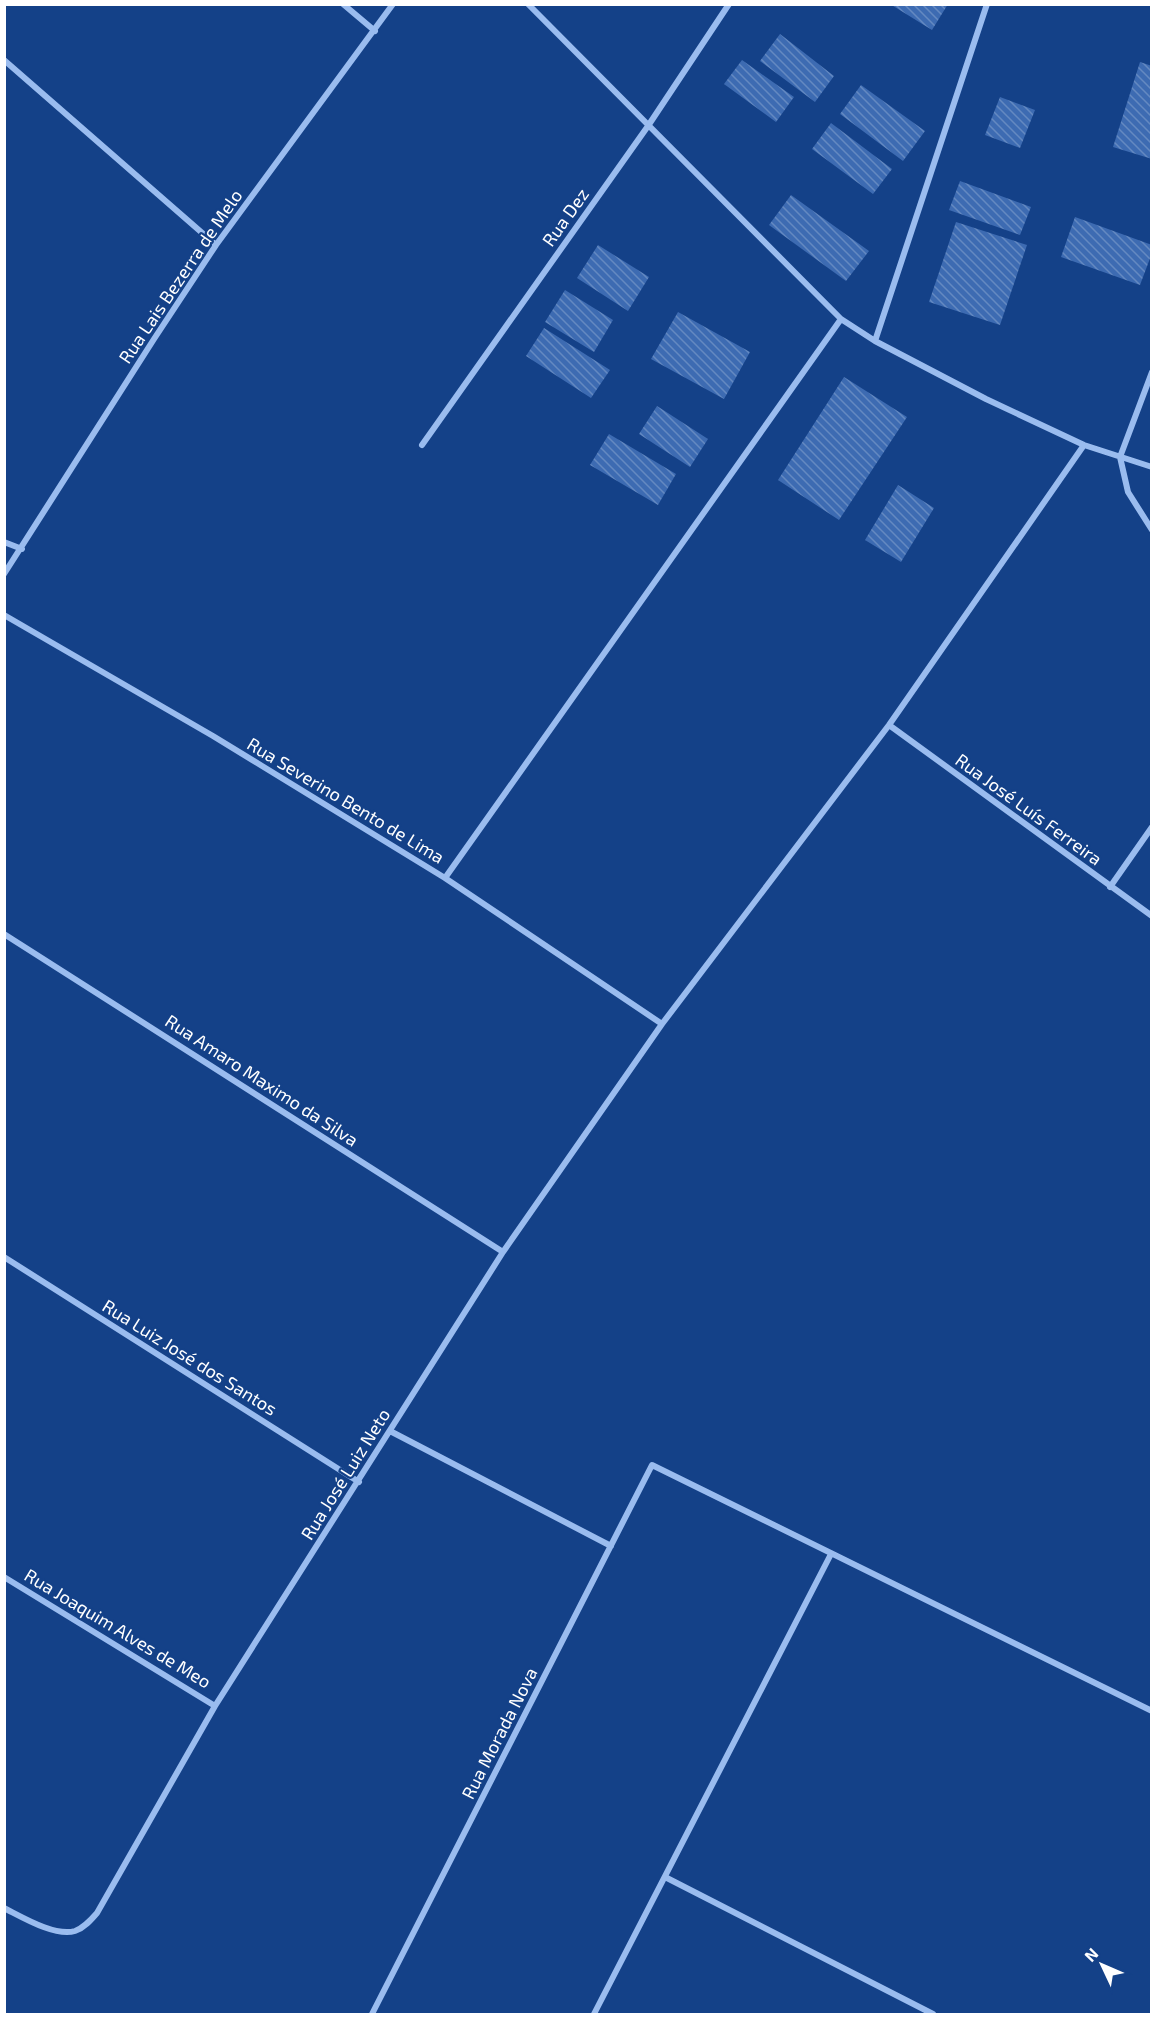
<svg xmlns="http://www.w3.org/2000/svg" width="1156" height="2019" viewBox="0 0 1156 2019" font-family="'Exo 2',sans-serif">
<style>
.building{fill:url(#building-back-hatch)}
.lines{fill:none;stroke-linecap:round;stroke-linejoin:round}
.street{stroke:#9abcef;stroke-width:6}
.labels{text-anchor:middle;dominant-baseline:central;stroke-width:4.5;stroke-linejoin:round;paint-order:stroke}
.street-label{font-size:18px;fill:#fff;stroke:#144188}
</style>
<defs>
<pattern id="building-back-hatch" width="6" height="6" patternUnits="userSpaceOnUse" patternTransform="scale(1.5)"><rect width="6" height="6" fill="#3d6bb2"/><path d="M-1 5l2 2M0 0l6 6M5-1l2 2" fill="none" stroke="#6489c1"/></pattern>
</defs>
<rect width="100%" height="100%" fill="#144188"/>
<path class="building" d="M890,4H948L932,30Z
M780,34L834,76L815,102L760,61Z
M742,60L794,97L776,122L724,84Z
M1140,62L1152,66V159L1113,147Z
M861,85L925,131L903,161L840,114Z
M1000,97L1035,110L1020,148L985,135Z
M831,123L892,169L873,194L812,149Z
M960,181L1031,207L1020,235L949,210Z
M791,195L869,251L846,281L769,225Z
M1075,217L1152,245V253L1140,285L1061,257Z
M956,222L1027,245L1000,325L929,302Z
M598,245L649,277L628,311L577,278Z
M565,290L613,320L594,352L545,322Z
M678,312L750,352L724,399L651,359Z
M544,328L610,370L591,398L526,356Z
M844,377L907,417L839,520L778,480Z
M657,406L708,439L690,467L639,434Z
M609,434L676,474L658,505L590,465Z
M898,485L934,508L901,562L865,540Z"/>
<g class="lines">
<path class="street" d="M343,4L375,31
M528,4L841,319L875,341L986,399L1084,445L1152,467
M4,60L216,245
M875,341L987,4
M1152,372L1120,457L1128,492L1152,530
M422,445L648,126L729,4
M4,542L22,549
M4,574L154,339L216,245L393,4
M4,615L213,736L445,878L662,1024
M889,725L1152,916
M445,878L841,319
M1110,887L1152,827
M4,934L503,1252
M4,1257L359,1482
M390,1431L611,1546
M4,1577L215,1706
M665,1877L933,2014
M4,1908C22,1917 55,1937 75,1931C84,1928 91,1920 97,1913L215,1706L503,1252L662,1024L889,725L1084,445
M372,2014L652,1465L1152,1711
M594,2014L831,1554"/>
</g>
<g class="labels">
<g class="street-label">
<text transform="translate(565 217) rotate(-55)">Rua Dez</text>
<text transform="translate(180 276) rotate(-56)">Rua Lais Bezerra de Melo</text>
<text transform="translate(346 800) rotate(31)">Rua Severino Bento de Lima</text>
<text transform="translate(1029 809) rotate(36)">Rua José Luís Ferreira</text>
<text transform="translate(262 1080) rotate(33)">Rua Amaro Maximo da Silva</text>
<text transform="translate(190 1357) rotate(32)">Rua Luiz José dos Santos</text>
<text transform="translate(345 1474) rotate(-58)">Rua José Luiz Neto</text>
<text transform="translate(118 1628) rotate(31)">Rua Joaquim Alves de Meo</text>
<text transform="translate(499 1733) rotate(-63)">Rua Morada Nova</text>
</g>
</g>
<rect width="1156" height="2019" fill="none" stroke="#ffffff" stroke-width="12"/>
<g transform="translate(1102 1965) rotate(314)" stroke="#144188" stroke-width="4.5" paint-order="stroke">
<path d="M0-4.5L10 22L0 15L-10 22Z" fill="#ffffff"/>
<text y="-9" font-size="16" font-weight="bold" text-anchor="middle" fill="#ffffff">N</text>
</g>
</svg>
